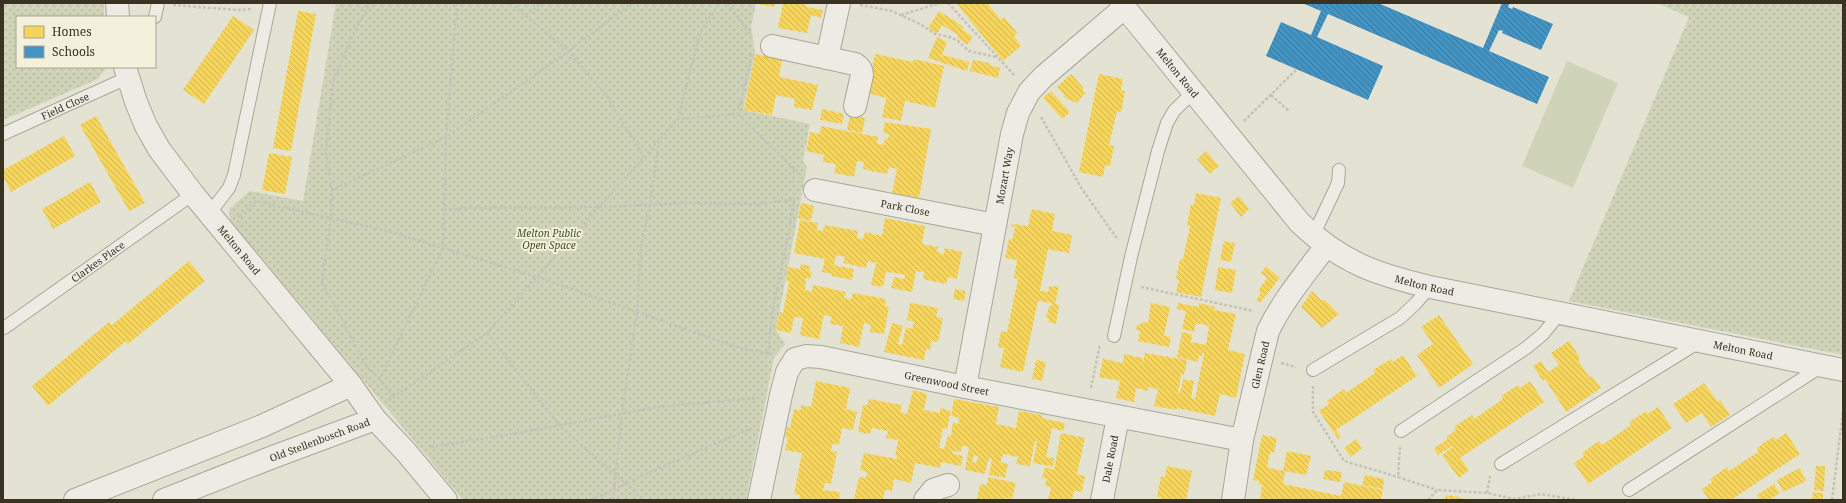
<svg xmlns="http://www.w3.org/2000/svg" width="1846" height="503" viewBox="0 0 1846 503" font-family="'Noto Serif',serif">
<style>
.grass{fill:url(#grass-dots)}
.garden{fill:#cfd4b8}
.homes{fill:url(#homes-back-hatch);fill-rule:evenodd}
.schools{fill:url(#schools-back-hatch)}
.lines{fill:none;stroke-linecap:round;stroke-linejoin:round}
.lane-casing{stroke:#aaa79b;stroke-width:14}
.street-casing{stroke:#aaa79b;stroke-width:24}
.path{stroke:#c6c3ba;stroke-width:2.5;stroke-dasharray:3 2;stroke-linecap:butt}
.lane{stroke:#edebe3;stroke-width:12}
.street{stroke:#edebe3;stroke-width:22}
.labels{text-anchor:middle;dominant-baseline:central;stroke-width:4;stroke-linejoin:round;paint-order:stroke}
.street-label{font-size:10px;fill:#393223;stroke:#f3f0db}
.park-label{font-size:10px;font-style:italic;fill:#43532c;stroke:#f3f0db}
</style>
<defs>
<pattern id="grass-dots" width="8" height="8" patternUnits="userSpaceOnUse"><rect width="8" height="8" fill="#cfd4b8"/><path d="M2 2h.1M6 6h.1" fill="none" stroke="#b2b69e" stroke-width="1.8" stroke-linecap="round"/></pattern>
<pattern id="homes-back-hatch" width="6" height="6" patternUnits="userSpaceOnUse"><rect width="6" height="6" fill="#f6d55c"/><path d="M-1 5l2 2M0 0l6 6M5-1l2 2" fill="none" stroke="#d4b750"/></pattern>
<pattern id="schools-back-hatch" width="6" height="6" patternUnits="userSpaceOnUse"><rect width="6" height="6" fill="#4393c3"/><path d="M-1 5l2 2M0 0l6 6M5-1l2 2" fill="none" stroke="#39799e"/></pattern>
</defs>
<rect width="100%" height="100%" fill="#e4e2d3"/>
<path class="grass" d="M3,3H104V17H17V67H107L98,79L3,120Z
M336,3H756L751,27L755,53L743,110L810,124L803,161L807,167L776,330L785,344L774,358L746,500H463L230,220L229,209L250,191L303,201Z
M1657,3H1843V355L1569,301L1689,17Z"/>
<path class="garden" d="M1567,61L1618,83L1573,188L1522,166Z"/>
<path class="homes" d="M758,3H775L774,7L758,4Z
M783,3H807L806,7L823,10L821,18L811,15L807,33L778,28Z
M956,3H987L1001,20L1004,17L1017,33L1014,36L1021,46L1003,61Z
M298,11L316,14L291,151L273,148Z
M939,11L964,27L962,29L973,37L967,45L957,37L958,35L942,25L937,34L928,28Z
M233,16L254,30L204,104L183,90Z
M937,37L947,42L942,55L969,62L967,71L928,58Z
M755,54L782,59L779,77L818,85L812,110L794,107L795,99L776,95L772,115L744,110Z
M875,54L913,62L914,59L944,66L935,108L905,101L901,121L882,117L886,98L867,93Z
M973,60L990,63L989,65L1000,68L998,78L970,71Z
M1071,74L1083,87V91L1085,93L1077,103L1066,99L1064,97L1065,96L1057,87Z
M1099,74L1123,79L1121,90L1125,91L1121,112L1117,111L1109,145L1114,146L1110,166L1105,165L1103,177L1079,172Z
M1051,91L1070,112L1062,119L1043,98Z
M822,109L844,114L842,124L820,120Z
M850,115L865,118L862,133L847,130Z
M96,116L145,203L129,211L80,125Z
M885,122L931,129L919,198L892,193L897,169L889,167L887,174L876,172L863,169L864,162L857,161L854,177L834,173L836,164L823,162L824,155L806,151L810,132L820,134L821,126L878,137L877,144L884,145L885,138L888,139L889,134L883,133Z
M64,136L75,156L11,192L3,176V170Z
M1206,151L1219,166L1210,174L1197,159Z
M269,153L292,157L285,194L262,190Z
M90,182L101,202L53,229L42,209Z
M1196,193L1221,198L1201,297L1176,292L1179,280L1176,279L1180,259H1183L1190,226L1187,225L1191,204L1194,205Z
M1239,196L1249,209L1241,217L1230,203Z
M801,203L814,206L811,221L798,218Z
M1032,209L1055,214L1052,231L1072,235L1069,253L1048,249L1040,291L1048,292L1049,286L1059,287L1055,304L1059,305L1056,324L1048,322L1049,318H1046L1049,306H1051L1052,303L1038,301L1023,372L1000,367L1004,348L998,347L1001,331L1007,332L1018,279L1014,278L1017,260L1005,258L1009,239L1012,240L1015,227L1011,226L1012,224L1028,226Z
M885,218L925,226L922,244L938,247L937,252L944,254L945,248L962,252L957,279L948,277L946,284L923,279L924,272L916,271L912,292L891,288L894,277L904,279L905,275L894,273L886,272L883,287L871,285L876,263L868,261L866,268L843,263L845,257L836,255L834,265L854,269L852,280L832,276V274L822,272L825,259L794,253L800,220L818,223L817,230L820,231H823L825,225L858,231L857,238L863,239L865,232L882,236Z
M1224,241L1235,243L1231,262L1220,260Z
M189,261L205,281L128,344L126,341L48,406L32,386L109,322L112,325Z
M801,264L810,266L809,271L812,272L810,279L806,278L805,290L812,292L813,285L846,292L844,298L849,299L851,300L853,293L886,299L885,306L889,307L884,334L870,332L871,325L864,323L859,347L840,343L843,326L830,324L832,317L824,315L819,339L800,335L803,318L794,317L791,333L776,330L780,312L783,313L789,282L786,281L788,267L800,269Z
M1266,266L1280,278L1260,303L1256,300L1261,293L1258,291L1267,278L1261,273Z
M1218,267L1236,270L1232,293L1215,290Z
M955,289L966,291L964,301L953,299Z
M1312,291L1322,301L1324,299L1339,314L1322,328L1301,307Z
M910,303L938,308L936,317L943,318L938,342L931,341L930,350L926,349L924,360L884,352L892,323L903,326L898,344L902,345L906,327L912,329L914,322L907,320Z
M1151,303L1170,307L1164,336L1171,337L1169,347L1138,341L1140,330H1136L1137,324L1140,325L1141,322L1148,323Z
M1178,303L1199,307V303L1215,307L1214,310L1236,314L1228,350L1245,354L1238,388L1236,398L1220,394L1215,416L1177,408L1176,410L1154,406L1158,389L1148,387V391L1136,388L1134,402L1116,398L1120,381L1099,377L1103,359L1123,363L1124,354L1143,358L1142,367L1145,353L1187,360L1184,375H1181L1178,393H1180L1183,379L1194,381L1191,398L1195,399L1204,353H1202V356L1199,355L1198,362L1177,357L1182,332L1192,334L1191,342L1206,345L1209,326L1196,323L1194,332L1182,329L1186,311L1177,309Z
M1439,315L1473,364L1439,388L1417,355L1433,344L1421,327Z
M1569,341L1580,358L1578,360L1589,377L1592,376L1601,388L1566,412L1545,379L1543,381L1533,366L1541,361L1548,372L1559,365L1551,353Z
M1403,355L1417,376L1336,430L1341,437L1338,439L1319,411L1329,404L1327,401L1344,389L1346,393L1375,373L1373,370L1391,359L1393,362Z
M1036,360L1046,362L1042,381L1032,379Z
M816,381L850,388L846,409L857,412L853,430L842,428L839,445L832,444V446L831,451L837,452L831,484L825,483L823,490L840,492L839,500H799L800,495L794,494L802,453L785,450L788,438L785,437L787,427L790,428L794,409L801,410V405L811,407Z
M1530,381L1544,402L1460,458L1469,470L1459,478L1442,455L1453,447L1452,446L1438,455L1434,448L1448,439L1446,437L1456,430L1454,427L1472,415L1474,419L1503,399L1501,396L1518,385L1520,388Z
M1704,383L1718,402L1720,400L1730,415L1711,427L1702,413L1686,423L1673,404Z
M913,390L927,394L924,410L940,413V408L951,411L947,429L943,428L939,448L944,449L948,435L951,436L953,422L958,424L959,418L951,416L954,399L999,407L996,424L1016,428L1019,411L1042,415V418L1065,423L1063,431L1052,428L1046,457L1054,458L1053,467L1033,463L1037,441H1035L1030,466L1016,464L1018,457L1003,454L1001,461L999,462L1008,464L1005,478L989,475L992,459L989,458L985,474L965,470L969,447L962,446L961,452L952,451V453L963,456L961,466L941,462L940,468L915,463L911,483L894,479L892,491L885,490L883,500H854L859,477L866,478L867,474V472L860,470L864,453L897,459V457L895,456L898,440L886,438L888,431L872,428L870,434L858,432L863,405H867L869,399L902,405L900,412L907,414ZM974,455L978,456L976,463L972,462Z
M1658,407L1672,428L1588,484L1574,463L1584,456L1582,453L1599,441L1602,445L1631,425L1629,422L1646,411L1648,414Z
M1061,433L1085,438L1077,474L1085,476L1082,492L1074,491L1072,500H1048L1051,487L1045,486L1047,479L1042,478L1045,467L1054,470Z
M1786,433L1800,454L1731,500H1709L1702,489L1712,482L1710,479L1727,467L1729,471L1758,452L1757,448L1765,442L1774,437L1776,440Z
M1262,435L1277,438L1274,453L1270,452L1267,467L1283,471L1287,451L1311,456L1306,475L1285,471L1283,484L1341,496L1344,482L1383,490L1381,500H1267L1260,498L1262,485L1258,484L1259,481L1253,480Z
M1356,439L1362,448L1351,457L1344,448Z
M1167,466L1192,471L1186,500H1160L1161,497H1157L1161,476L1165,477Z
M1816,466H1825L1824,491L1814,490Z
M1800,468L1806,481L1783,492L1777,480Z
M1325,470L1342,472L1340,482L1323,479Z
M1365,475L1384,479L1383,489L1362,485Z
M988,477L1016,483L1012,499L1006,498L1005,500H977L980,484L987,485Z
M1774,484L1780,493L1769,500H1760L1757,495Z
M1813,492L1823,493V500H1812Z
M1446,495L1450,496V495L1469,500H1445Z"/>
<path class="schools" d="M1302,3H1378L1483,48L1502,3H1510L1508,7L1512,9L1513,7L1553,24L1541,50L1502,33L1503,31L1499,30L1489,51L1549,77L1537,104L1328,14L1317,37L1383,66L1368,100L1266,56L1281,22L1311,35L1321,11Z"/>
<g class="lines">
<g class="lane-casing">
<g id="lane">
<path d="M155,17L158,3"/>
<path id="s1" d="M3,134L127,78"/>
<path d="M209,214L229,188L234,175L270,3"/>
<path d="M1313,236L1338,183L1339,170"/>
<path id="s2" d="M4,328L193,194"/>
<path d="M1114,336L1131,257L1158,151L1167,123L1174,111L1193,92"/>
<path d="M1313,370L1400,318L1415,304L1430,287"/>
<path d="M1401,431L1526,348L1543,334L1560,313"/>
<path d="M1501,464L1701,341"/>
<path d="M1629,490L1822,366"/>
</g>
</g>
<g class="street-casing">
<g id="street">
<path d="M117,3L118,17"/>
<path id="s3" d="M1121,3L1300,223C1341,262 1375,274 1430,287L1843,370"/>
<path d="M772,46L855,64C860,67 862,70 862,75L855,106"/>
<path d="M827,58L839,3"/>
<path id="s4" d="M125,67L136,102L146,126L159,149L193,194L351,385L375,419L406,452L446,500"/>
<path id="s5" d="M815,190L995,225"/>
<path id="s6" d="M965,387L1012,134L1018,113L1029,92L1043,77L1124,8"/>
<path d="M75,500L262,426L351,385"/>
<path id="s7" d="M164,500L273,457L375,419"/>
<path id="s8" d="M759,500L781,395L787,372L795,359L807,356L821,357L965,387L1242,440"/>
<path d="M925,500L933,490L948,485"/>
<path id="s9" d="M1102,500L1118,417"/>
<path id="s10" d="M1233,500L1242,440L1268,331C1283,300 1306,273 1326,246"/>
</g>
</g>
<path class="path" d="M510,3L569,51L608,98L644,157
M728,3L752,37
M948,3L1015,76
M173,5L238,10L252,9
M860,5L892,11L920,24L935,34L950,37L958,41L969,51L996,57
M901,15L940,3
M526,17L541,3
M1271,95L1289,111
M738,114L801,175
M1041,117L1082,189L1118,240
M678,119L700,33L719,3
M1244,121L1296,70
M793,166V183
M332,190L326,152L333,82L354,32L370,3
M444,210L467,208L599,207L689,203L759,204L795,199
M239,217L256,201L391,232L537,277L740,348L772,354
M1141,287L1254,311
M487,333L560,426L644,500
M768,354L772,313L788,236L794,200
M1281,363L1296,367
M380,379L368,368L322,283L331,217L332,190L446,137L569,51L632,3
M1313,386V412L1344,461L1398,477
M1091,388L1100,344
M393,397L380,379L443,248L446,137L457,3
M389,401L393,397L487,333L678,119L738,114L752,54
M431,447L529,431L657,407L758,398
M1400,447L1398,477L1437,490
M1487,493L1490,476
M591,500L648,473L752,428
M613,500L622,413L637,312L641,246L650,205L659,141
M1428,500L1437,490L1487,493L1515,499L1541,494L1576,500
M1832,500L1843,411"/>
<use href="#lane" class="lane"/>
<use href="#street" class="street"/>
</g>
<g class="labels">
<g class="street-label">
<text stroke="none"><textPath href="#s3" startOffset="90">Melton Road</textPath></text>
<text stroke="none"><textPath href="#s1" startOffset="68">Field Close</textPath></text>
<text stroke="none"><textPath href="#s6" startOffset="215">Mozart Way</textPath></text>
<text stroke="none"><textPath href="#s5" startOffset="92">Park Close</textPath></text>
<text stroke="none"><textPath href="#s4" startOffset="218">Melton Road</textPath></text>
<text stroke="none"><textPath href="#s2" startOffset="115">Clarkes Place</textPath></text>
<text stroke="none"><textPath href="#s3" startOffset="425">Melton Road</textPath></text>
<text stroke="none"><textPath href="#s3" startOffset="750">Melton Road</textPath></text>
<text stroke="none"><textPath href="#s10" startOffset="138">Glen Road</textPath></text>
<text stroke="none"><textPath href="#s8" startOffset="301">Greenwood Street</textPath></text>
<text stroke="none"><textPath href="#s7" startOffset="167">Old Stellenbosch Road</textPath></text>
<text stroke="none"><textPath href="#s9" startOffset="42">Dale Road</textPath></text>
</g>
<g class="park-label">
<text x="549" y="233">Melton Public<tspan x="549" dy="12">Open Space</tspan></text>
</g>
</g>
<rect width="1846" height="503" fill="none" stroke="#393223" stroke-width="8"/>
<rect x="16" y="16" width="140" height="52" fill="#f3f0db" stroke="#a9a491"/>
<rect x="24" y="26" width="20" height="12" fill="#f6d55c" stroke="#a9a491"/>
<text x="52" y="36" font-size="12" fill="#393223">Homes</text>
<rect x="24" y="46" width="20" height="12" fill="#4393c3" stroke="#a9a491"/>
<text x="52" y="56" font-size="12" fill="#393223">Schools</text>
</svg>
